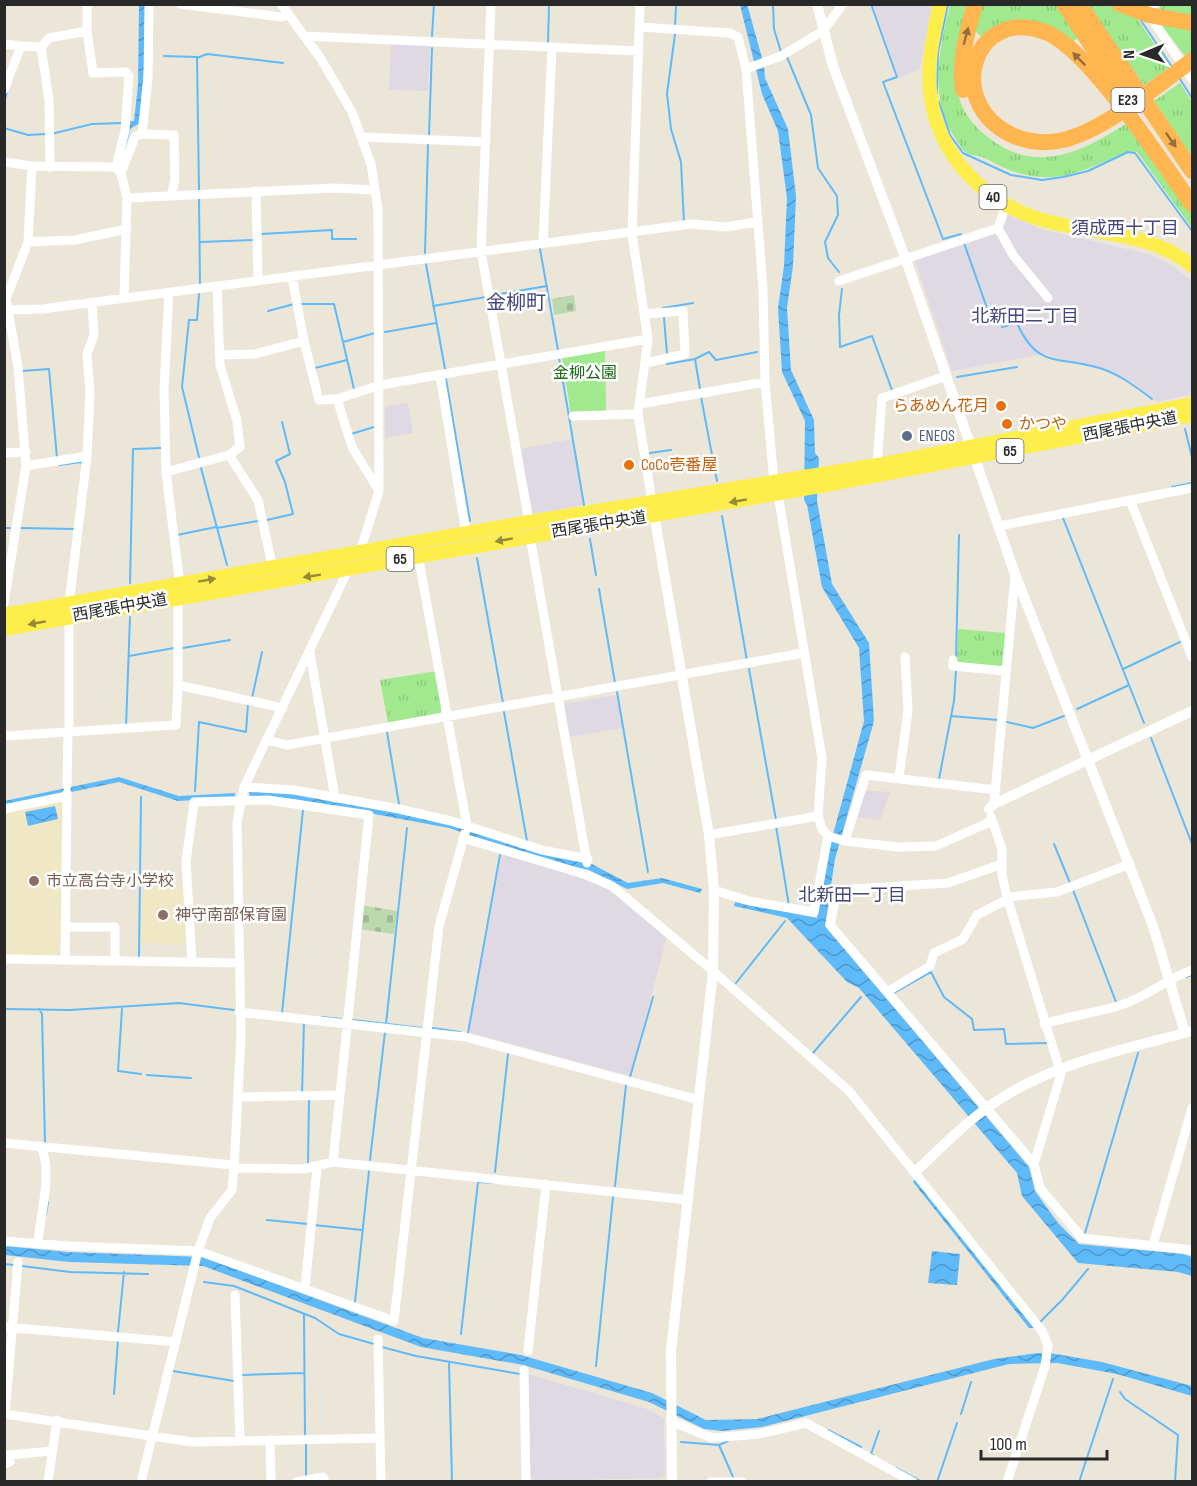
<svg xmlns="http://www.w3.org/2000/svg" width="1197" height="1486" viewBox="0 0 1197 1486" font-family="'Sofia Sans Condensed','Noto Sans JP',sans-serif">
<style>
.industrial{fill:#ded9e3}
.education{fill:#f0e8c5}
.grass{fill:url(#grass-tufts)}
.cemetery{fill:url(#cemetery-stones)}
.park{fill:#a0e98e}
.water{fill:url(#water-waves)}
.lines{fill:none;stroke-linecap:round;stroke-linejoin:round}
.stream{stroke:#5fbafa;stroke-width:2}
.minor{stroke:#fff;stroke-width:9}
.tertiary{stroke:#fff;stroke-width:10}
.primary{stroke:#feee4b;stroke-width:14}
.motorway{stroke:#ffb650;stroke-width:16}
.oneway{fill:#946f3c}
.oneway2{fill:#938b3a}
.food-dot{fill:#e8710a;stroke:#fff;stroke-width:2}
.service-dot{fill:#5c6f8a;stroke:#fff;stroke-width:2}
.education-dot{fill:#8d6e63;stroke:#fff;stroke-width:2}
.labels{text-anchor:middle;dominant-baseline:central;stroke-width:5;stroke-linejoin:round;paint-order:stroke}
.shield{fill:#fff;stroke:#686868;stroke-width:1.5}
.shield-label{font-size:15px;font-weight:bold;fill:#282828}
.park-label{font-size:16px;fill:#186b12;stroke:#fff}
.food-label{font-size:16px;fill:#c56008;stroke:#fff;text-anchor:start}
.street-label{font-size:16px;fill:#282828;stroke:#fff}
.service-label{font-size:16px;fill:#4e5e75;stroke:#fff;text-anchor:start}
.education-label{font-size:16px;fill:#785e54;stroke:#fff;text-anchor:start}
.neighbourhood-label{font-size:18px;fill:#45467c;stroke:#fff}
.quarter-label{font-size:20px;fill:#45467c;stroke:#fff}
</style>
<defs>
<pattern id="grass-tufts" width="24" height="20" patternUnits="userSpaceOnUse" patternTransform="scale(1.5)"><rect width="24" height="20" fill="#a0e98e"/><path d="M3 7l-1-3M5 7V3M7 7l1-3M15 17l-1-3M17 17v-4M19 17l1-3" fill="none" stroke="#8ac87a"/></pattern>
<pattern id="cemetery-stones" width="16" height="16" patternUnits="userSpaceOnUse" patternTransform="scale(1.5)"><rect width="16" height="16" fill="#bcd8ad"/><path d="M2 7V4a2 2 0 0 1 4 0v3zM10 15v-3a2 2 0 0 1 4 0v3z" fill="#a2b995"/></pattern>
<pattern id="water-waves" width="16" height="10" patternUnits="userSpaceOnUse" patternTransform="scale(1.5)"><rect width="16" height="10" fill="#5fbafa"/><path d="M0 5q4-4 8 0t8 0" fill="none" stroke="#4e97ca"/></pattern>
</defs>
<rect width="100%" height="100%" fill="#ece6d8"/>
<path class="industrial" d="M873,5H932L920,69L899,78Z
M391,44L430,46L428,91L389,90Z
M1008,215L1044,230L1148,254L1173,266L1192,281V394L1157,402L1133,383L1099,367L1074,363L1045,354L952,371L914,258L1003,227Z
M408,403L413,433L385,438V406Z
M572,439L583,505L533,514L520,449Z
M616,695L622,728L570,737L564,704Z
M863,790L890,792L880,820L856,817Z
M502,853L605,886L667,936L630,1076L469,1032Z
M528,1374L647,1409L664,1418L665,1475L661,1478L535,1481L530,1476Z"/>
<path class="education" d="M60,799L64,802L62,949L54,957L5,956L4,813Z
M183,887L188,944L140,943L141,888Z"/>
<path class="grass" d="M950,5H969C966,29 957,68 958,91C959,107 972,124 984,134C1034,176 1078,154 1126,124L1192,212V228L1137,152L1128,151C1074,176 1042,191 987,159C980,155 971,156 965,152C962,150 959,144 957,141C928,101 939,48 950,5Z
M981,5H1056L1078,38L1072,42C1038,27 1013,7 981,36L974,30Z
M1087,5H1109L1119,10L1128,5L1170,67L1144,85Z
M1161,5H1192V54L1186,57L1162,26L1157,14Z
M1180,83L1192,102V157L1154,101Z
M958,629L1006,633L1004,663L1000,667L957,662Z
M437,671L443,708L440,713L388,723L380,680Z"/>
<path class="cemetery" d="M574,295L576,311L554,315L552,299Z
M361,905L397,911L394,934L359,929Z"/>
<path class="park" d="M605,350L606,411L571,415L562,357Z"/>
<path class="water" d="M747,4L764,65L765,78L788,129L796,196L793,266L787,308L791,370L814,420L815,453L819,458L817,501L832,584L869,643L874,721L835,859L825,926L1029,1167L1035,1191L1058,1223L1079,1244L1183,1254L1192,1257V1276L1178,1272L1078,1263L1022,1196L1017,1173L859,988L847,982L787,918L734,906L735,902L817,918L826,860L864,721L859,648L822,587L807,505L804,500L805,421L782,372L778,308L784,266L787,198L778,131L762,94L740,5Z
M139,5H145V57L139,124L131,128L121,164L128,121H134L138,85Z
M119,777L179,796L235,793V798L178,801L119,782L5,806L4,801Z
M249,792L295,793L451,823L590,863L628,883L662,878L702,889L700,893L663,883L627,889L589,870L543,860L449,828L294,799L250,798Z
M55,806L58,819L28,826L25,812Z
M915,1179L1032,1324L1033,1328H1029L913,1182Z
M5,1246L67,1252L203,1257L423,1338L521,1355L652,1393L706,1420L757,1419L994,1359L1038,1353H1050L1102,1362L1192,1386V1396L1117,1374L1057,1363L1009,1364L762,1427L722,1431L704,1429L649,1402L523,1365L421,1347L203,1266L69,1262L5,1255Z
M932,1251L960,1254L957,1285L928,1283Z"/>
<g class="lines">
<path class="stream" d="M731,4L732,5
M773,4L774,29L781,52
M871,4L897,77L883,82L943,239L961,234
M1140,19L1172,67
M675,28L676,4
M675,34L667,94L671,129L681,162L684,223
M432,36L434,4
M548,42L549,4
M164,56L197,57L199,191
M787,57L811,115L818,168L837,196L838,215L825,242L828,258L839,272
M197,58L207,54L283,63
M1180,79L1192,98
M937,93L938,52L948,4
M939,102L950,135L963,153L1011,175L1042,180L1063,177L1088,171L1128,152L1135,153L1192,231
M4,103L7,92
M4,128L28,135L46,134
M51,134L92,124L122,123
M429,136L432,48
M199,199L200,284
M261,234L332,230V239H356
M200,242L253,240
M964,243L987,308
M540,249L558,350
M425,253L428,144
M426,264L445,369
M842,289L839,315L840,347L872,336L892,390
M494,295L547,286
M299,304H334L354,389
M433,306L486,297
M663,308L693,303
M268,311L294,304
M664,318L667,354
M1002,327L1017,323C1037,368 1056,356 1096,367C1116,372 1135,386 1152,399
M385,332L436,323
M343,342L375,333
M559,358L584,505
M695,359L700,389
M667,364L695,359L709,352L716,360L757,352
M315,368L347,360
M22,371L49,369L57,458
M957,377L1017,367
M446,379L470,521
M701,397L717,481
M1185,429L1192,457
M351,434L374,427
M650,453L671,450
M199,457L182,387L189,320H197L199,294
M60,465L81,462L83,465
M201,468L227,565
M1172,487L1192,483
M722,516L747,661
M1063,518L1144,723
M267,520L293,514L285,482L276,461L290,454L282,422
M4,528H10
M21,528L74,529
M217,528L258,521
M177,535L216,527
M590,539L596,575
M477,558L503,703
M130,583L133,449L161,448
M599,589L615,683
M183,648L230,640
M129,656L174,648
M956,658L959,535
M749,669L776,820
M1123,669L1180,642
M617,692L648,872
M252,698L262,652
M1077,709L1129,685
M504,712L527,841
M951,716L998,720
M1007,722L1033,728L1064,716
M126,727L130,617
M387,732L399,804
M1151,738L1192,844
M939,779L954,701L956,670
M195,791L199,722L246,732L248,704
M776,826L789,906
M1054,844L1070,883
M1073,890L1116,1002
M139,957L141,797
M1186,977L1192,975
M736,983L785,921
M894,993L931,972L944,997L972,1019L974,1030L1004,1029L1006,1044L1047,1043
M4,1009L70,1010L179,1003L234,1010
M39,1009L42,1014L45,1143
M122,1009L118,1071L141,1074
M282,1013L303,810
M322,1017L341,1019
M353,1020L422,1028
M386,1024L407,828
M433,1028L460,1032
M468,1033L500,855
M813,1053L861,997
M147,1075L191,1078
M630,1077L653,997
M302,1094L304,1022
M370,1160L385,1032
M308,1163L309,1100
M495,1172L508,1054
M615,1186L626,1085
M46,1214L48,1202
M267,1220L308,1224
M314,1225L362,1230
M1085,1233L1138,1053
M4,1264L14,1265
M22,1266L70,1272L148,1274
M204,1282L234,1286L315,1318L339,1334L374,1344
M355,1302L369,1171
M304,1315L305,1435
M1041,1321L1063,1299L1088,1269
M118,1332L124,1272
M461,1334L478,1182L494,1183
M382,1347L416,1356L520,1374
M449,1362L452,1482
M596,1366L613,1197
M173,1371L234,1381
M241,1375L304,1373
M1120,1392L1125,1399L1178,1435L1175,1482
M114,1394L118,1340
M961,1414L971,1382
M828,1430L861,1447
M681,1442L719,1445L728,1441
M306,1444V1476
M719,1445L733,1477
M873,1455L871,1454L879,1431
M896,1468L922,1482
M937,1482L957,1423
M1079,1482L1113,1379"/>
<path class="minor" d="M87,4V31L93,73L126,72L129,76L125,131L116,167
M180,4L281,17L288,15
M281,4L321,59L352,112L371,164L378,210L379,491L359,555
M491,4L481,251L529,522
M640,4L632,234L648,339L638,414L652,502
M1145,9L1154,4
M1150,16L1192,79
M640,27L730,33L738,37L746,69L763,289L765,382L774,482
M304,36L639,51
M4,44L21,46L4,90
M21,46L41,47L49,38L87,31
M41,47L49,100L50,167
M746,69L781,56L823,31L843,4
M142,134L174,135L175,180L171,196
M363,137L486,142
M4,162L32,166L116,167L121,173L127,198L334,188L375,190
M121,173L135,137L142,134L148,78L149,4
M256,191L258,280
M998,228L1013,255L1048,298
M28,242L75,240L127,229
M543,243L552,47
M292,277L304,341L319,400L337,399L380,385L648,339
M839,281L998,228L1006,206
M169,292L164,389L166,472L180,585
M124,297L127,198
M4,310L42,309L692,224L725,227L757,222
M646,314L683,311L685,354L646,363
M219,355L255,354L304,341
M440,375L466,533
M337,399L352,447L379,491
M640,404L765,382
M573,416L638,414
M4,453L26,452
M229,455L258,500L273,569
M877,465L882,398L946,376
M26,466L87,456
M166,472L229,455L240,447L237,421L220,365L217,286
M778,494L822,758L818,816L822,829L828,836L845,841L898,847L936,846L992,821
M1130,500L1192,657
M999,526L1192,488
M530,536L587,863
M178,598V685L283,708
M4,603L26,466L18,367L6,299L28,242L32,166
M69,604L87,456L90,392L87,354L94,335L92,302
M69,617V733
M310,653L335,798
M953,660V666L1006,671
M4,736L176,725L178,685
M267,740L287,745L803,653
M899,777L908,711L905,657
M67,786L68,733
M244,787L294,790L399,809L451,821L542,850L588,859
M994,804L1015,576
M4,809L67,796
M991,817L1002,849V875L1007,897L1061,1074L1034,1164
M709,835L818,816
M463,838L584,874L612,886L713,971L849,1091L1042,1331L1048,1345L1045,1366L1007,1482
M845,841L866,775L996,790
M714,890L749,901L814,912L828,836
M817,893L836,896L853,889L948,883L1002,864
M836,896L830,925L1034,1164L1040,1188L1082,1238L1192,1250
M1007,897L1057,892L1130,864
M65,927H115V960
M4,959L240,963
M65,960L67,793
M192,961L186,862L194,802L268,800L369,815L333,1162
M887,992L930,966L934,953L963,939L977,915L1008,899
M239,1012L465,1037L699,1100
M1044,1024C1069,1016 1096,1013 1121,1005C1146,997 1167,979 1192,970
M238,1097L340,1095
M4,1143L234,1165
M234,1168L303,1169L333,1162L688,1200
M4,1241L69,1246L198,1251L394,1321L439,926L467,826L418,555
M38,1244C40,1213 53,1176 41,1146
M1153,1245L1192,1108
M305,1288L317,1168
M235,1295L240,1441
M4,1327L176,1342
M378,1339L380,1438
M528,1351L546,1184
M524,1370L526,1482
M4,1414L192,1442L380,1438L381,1482
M5,1414L18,1262
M671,1421L712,1438L759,1434L806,1423L913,1482
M270,1440L271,1482
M4,1464L10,1462L9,1455L52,1451
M48,1482L57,1420
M141,1482L198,1251L210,1218L232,1190L234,1168L241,1037L237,822L244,787L350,566
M296,1482L323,1477L325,1482
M711,1482H742"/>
<path class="tertiary" d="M817,4L833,66L905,257L1015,574L1153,926L1185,1033
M653,508L709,835L714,890L713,971L671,1351L672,1482
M989,809L994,804L1192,711
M915,1172C938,1151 961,1126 987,1108C1046,1064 1123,1050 1192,1031"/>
<path class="primary" d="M940,4C934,32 927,61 930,90C936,156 987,207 1050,222C1098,234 1153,233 1192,266
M4,615L529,522L877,465L1192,404
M4,629L826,485L1192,415"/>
<path class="motorway" d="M1064,4L1126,97
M1079,4L1192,171
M1120,4L1149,15L1192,23
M1192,60L1190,62C1154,87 1105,130 1063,140C1046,144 1029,142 1014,136C941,104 974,0 1050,34C1095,58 1160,160 1192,204
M963,90C959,59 967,33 975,4"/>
</g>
<defs><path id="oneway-solid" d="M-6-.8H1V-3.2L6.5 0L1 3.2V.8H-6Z" transform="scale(1.5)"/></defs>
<g class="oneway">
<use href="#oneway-solid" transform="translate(966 36) rotate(-75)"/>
<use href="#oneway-solid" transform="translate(1079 59) rotate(-135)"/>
<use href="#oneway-solid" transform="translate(1171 140) rotate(55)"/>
</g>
<g class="oneway2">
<use href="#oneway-solid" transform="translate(738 501) rotate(170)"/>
<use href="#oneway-solid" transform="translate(504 540) rotate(170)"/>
<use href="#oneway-solid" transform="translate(312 576) rotate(171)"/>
<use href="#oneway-solid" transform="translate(207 580) rotate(-10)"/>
<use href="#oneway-solid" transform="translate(37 623) rotate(170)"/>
</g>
<g class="food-dot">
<circle cx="1001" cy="406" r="6"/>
<circle cx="1007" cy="424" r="6"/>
<circle cx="629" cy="465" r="6"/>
</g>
<circle class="service-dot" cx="907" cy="436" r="6"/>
<g class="education-dot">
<circle cx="34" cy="881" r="6"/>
<circle cx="163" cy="915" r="6"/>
</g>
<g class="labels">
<g class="shield">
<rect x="1111.5" y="88" width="33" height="24" rx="4.5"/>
<rect x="979.5" y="185" width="27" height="24" rx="4.5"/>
<rect x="996.5" y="439" width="27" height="24" rx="4.5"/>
<rect x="386.5" y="547" width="27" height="24" rx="4.5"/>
</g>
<g class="shield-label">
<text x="1128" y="100">E23</text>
<text x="993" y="197">40</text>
<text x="1010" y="451">65</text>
<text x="400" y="559">65</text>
</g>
<g class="park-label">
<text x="585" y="373">金柳公園</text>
</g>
<g class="food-label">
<text x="989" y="406" text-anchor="end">らあめん花月</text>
<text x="1019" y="424">かつや</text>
<text x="641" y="465">CoCo壱番屋</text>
</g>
<g class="street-label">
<text transform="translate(1130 427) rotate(-11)">西尾張中央道</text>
<text transform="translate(599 525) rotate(-9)">西尾張中央道</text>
<text transform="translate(120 608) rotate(-10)">西尾張中央道</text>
</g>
<g class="service-label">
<text x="919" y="436">ENEOS</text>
</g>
<g class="education-label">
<text x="46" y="881">市立高台寺小学校</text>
<text x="175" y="915">神守南部保育園</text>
</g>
<g class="neighbourhood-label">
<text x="1125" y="228">須成西十丁目</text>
<text x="1025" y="316">北新田二丁目</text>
<text x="852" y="895">北新田一丁目</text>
</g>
<g class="quarter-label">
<text x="516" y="303">金柳町</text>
</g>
</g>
<rect width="1197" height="1486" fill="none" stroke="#282828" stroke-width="12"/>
<g transform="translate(1143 54) rotate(268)" stroke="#ffffff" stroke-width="4.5" paint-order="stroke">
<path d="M0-4.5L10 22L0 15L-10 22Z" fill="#282828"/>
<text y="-9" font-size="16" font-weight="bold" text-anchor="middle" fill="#282828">N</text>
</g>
<path d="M981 1450v9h126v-9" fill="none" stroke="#282828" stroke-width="3"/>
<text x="990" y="1450" font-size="18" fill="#282828" stroke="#ffffff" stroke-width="4.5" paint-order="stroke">100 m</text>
</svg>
